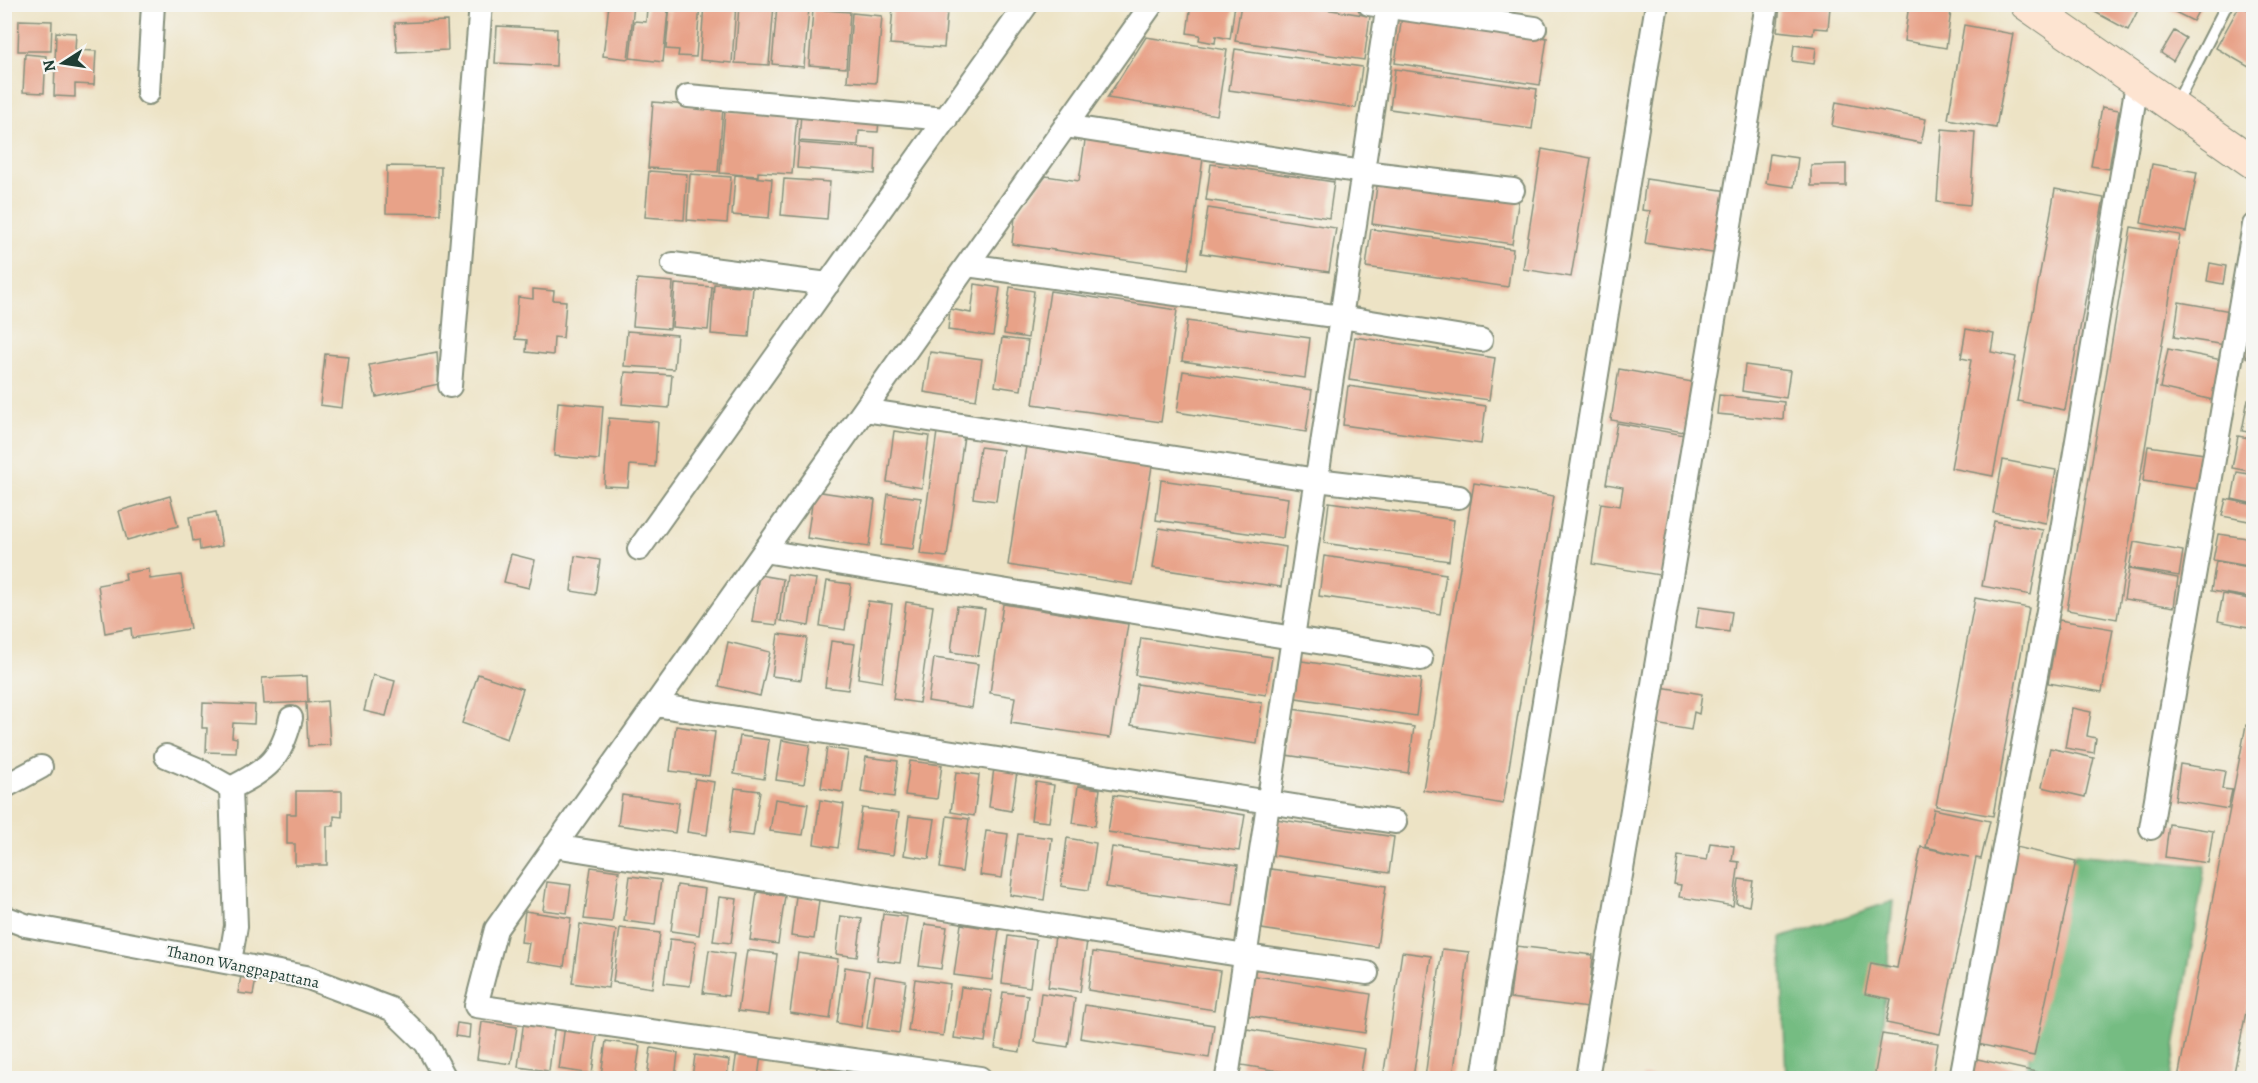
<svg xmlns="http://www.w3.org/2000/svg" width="2258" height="1083" viewBox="0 0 2258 1083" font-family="Alegreya,serif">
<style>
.forest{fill:#74bc82;stroke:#4a7c5b;stroke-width:1.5}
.building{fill:#e8a288}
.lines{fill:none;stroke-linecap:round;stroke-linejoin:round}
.lane-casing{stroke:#86907c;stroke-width:14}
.street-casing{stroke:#86907c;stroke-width:26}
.secondary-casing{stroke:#86907c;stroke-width:34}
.lane{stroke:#fff;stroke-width:10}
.street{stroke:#fff;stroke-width:22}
.secondary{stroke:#fde4d1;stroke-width:32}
.labels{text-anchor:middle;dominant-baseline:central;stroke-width:4.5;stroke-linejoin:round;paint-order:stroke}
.street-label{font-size:16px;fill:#1f3d34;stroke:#f6f6f2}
</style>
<rect width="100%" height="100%" fill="#f6f6f2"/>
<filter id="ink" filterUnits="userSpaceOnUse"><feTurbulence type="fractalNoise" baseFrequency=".0167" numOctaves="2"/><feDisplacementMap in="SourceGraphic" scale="12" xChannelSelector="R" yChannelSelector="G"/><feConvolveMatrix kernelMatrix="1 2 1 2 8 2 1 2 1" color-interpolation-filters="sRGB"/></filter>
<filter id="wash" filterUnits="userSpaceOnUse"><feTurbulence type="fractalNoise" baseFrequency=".008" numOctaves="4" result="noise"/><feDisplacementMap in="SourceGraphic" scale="24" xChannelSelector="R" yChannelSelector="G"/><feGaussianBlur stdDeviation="1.35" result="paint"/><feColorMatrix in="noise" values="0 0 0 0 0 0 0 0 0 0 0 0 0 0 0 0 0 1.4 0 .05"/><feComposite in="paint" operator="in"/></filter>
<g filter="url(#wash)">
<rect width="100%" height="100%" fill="#ede3c5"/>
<path class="forest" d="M2074,854L2205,866L2170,1078H2024Z
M1893,901L1878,1078H1786L1781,938Z"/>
<g id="blocks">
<path class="building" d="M609,4L634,5L628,59L603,56Z
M670,4H700L696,57L678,56L679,50L666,49Z
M704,4H736L732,63L700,60Z
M739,4L774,5L769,65L735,63Z
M1191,4H1235L1230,39L1216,36L1215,43L1199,40L1200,35L1187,33Z
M1241,4H1292L1370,16L1364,60L1235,41Z
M1787,4L1830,7L1828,29L1814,28L1813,35L1777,31L1780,7L1787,8Z
M1909,4H1952L1946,48L1904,41Z
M2094,4H2141L2128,30L2091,10Z
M2159,4H2202L2193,21Z
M777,5L809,8L804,67L772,64Z
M2240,5L2254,13V70L2216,48Z
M647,7L668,10L663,62L630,58L634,21L646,22Z
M893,7L947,11L944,48L890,44Z
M813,9L850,12L846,68L809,65Z
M852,13L882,16L876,83L847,81Z
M1402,16L1547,38L1540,85L1395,63Z
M19,20L52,21L51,51H18Z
M447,21L448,50L397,52L395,23Z
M1964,25L2013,34L1996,128L1948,119Z
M497,26L557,29L556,66L495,63Z
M2174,31L2186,38L2173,61L2161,53Z
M56,32L76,33L75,50L96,51L94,85L75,84V97L54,96Z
M1146,37L1227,50L1217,115L1107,98Z
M1794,45L1816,48L1814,64L1792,61Z
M1235,49L1362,67L1356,108L1229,90Z
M25,54L46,56L44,93L23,92Z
M1395,69L1537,89L1532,129L1390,109Z
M653,102L723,108L718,172L648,168Z
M1836,102L1926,119L1921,143L1832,126Z
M2102,107L2119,110L2109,169L2091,166Z
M725,111L797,116L792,174L758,172V176L720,173Z
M801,113L879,120L878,132L859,131L858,145L799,141Z
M1942,129L1975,132L1970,205L1937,202Z
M1086,134L1204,151L1188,269L1012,244L1015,217L1046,176L1079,181Z
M799,143L876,149L875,174L797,168Z
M1542,149L1591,158L1571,277L1523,269Z
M1770,154L1798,158L1794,187L1766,183Z
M1211,164L1334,182L1329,218L1206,200Z
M1846,164V186H1811V165Z
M2152,164L2197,172L2186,232L2141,223Z
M387,166L441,167L440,214L386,213Z
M649,171L687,174L684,220L645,217Z
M690,174L731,177L727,223L687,220Z
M735,175L772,179L769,218L732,215Z
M1378,178L1519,198L1512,244L1372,224Z
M784,179L830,182L827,219L781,215Z
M1646,179L1728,191L1719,254L1645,243L1650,211L1642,210Z
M2055,189L2104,198L2065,410L2017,401Z
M1208,208L1336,228L1329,272L1201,253Z
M2131,227L2180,235L2117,619L2067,610Z
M1371,229L1513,249L1508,287L1366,267Z
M2210,263L2226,266L2223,284L2207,281Z
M637,279L673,282L670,329L633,326Z
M675,284L712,287L708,330L672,327Z
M714,284L753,287L749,337L711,334Z
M975,284L1000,288L993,336L948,330L950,309L971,313Z
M1010,287L1034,291L1028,338L1004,334Z
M533,289L554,291L553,300L566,301L563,338L554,337L553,355L526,352L527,340L515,339L518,297L533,299Z
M1050,291L1177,310L1161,422L1033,404Z
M2179,302L2231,311L2225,345L2174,337Z
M1187,321L1310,338L1305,378L1182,361Z
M1966,329L1994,334L1991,352L2016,357L1993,476L1951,468L1971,360L1961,358Z
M627,331L677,335L674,369L624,366Z
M1355,337L1495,358L1489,400L1349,380Z
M1002,338L1028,341L1021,390L995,386Z
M2248,345L2254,346V361L2246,357Z
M2168,349L2222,360L2213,400L2160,388Z
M437,352L439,384L376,397L369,365Z
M930,352L982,359L976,400L924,392Z
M325,354L348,356L342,408L320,405Z
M1745,365L1790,371L1786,398L1742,391Z
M1619,369L1698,383L1690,433L1611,420Z
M1183,371L1312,390L1306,432L1177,412Z
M625,372L672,375L669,408L622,404Z
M1348,386L1486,406L1481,444L1343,425Z
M1719,395L1784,402L1783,420L1717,414Z
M2248,399L2254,400V433L2242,431Z
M558,402L603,406L599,460L554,456Z
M609,418L658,422L655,467L630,465L628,487L604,486Z
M1617,423L1685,435L1665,576L1592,564L1601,503L1620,506L1623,487L1606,484Z
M894,431L929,436L922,488L887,482Z
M937,432L964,436L947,557L920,554Z
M2238,436L2254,439V472L2232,468Z
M1026,446L1152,466L1133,585L1008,565Z
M2148,446L2204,454L2199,489L2143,481Z
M980,447L1003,450L996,501L973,498Z
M2003,460L2056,470L2046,523L1993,513Z
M2237,472L2254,475V504L2232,499Z
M1161,480L1288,498L1283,538L1156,520Z
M1474,483L1554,496L1503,804L1423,790Z
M814,491L875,500L869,547L807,538Z
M888,494L921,498L913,549L881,545Z
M170,496L178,526L127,540L119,511Z
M2226,499L2254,505V522L2222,516Z
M1329,502L1454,520L1449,561L1324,543Z
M216,512L222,546L200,550L199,540L193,541L189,517Z
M1994,521L2043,530L2031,595L1982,586Z
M1159,528L1286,547L1281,587L1153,568Z
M2218,534L2254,539V567L2213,560Z
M2134,542L2183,551L2179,576L2129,568Z
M511,554L535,560L529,588L504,582Z
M575,556L600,560L595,595L571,591Z
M1324,556L1446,574L1440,614L1319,596Z
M2216,561L2254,568V598L2211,591Z
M149,569L150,579L181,575L190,629L132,638L131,628L105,633L98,585L126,580L125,573Z
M2129,569L2178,578L2174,607L2124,599Z
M759,575L783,579L777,625L752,622Z
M787,575L816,579L809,626L781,621Z
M827,581L851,584L845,630L820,626Z
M2223,594L2254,600V628L2218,621Z
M1975,598L2029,608L1993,816L1936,806Z
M868,601L892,604L882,682L858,678Z
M906,602L933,606L919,703L893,699Z
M1003,604L1128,624L1110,738L1011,723L1015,697L990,693Z
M957,606L985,609L978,656L951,652Z
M1699,607L1732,612L1729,632L1696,627Z
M2059,620L2113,629L2102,692L2048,683Z
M778,634L807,638L801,680L772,676Z
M1141,638L1272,657L1266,695L1135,675Z
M831,641L855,644L848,690L825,687Z
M728,642L770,652L760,696L719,686Z
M934,658L978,664L972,708L928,701Z
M1295,660L1421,679L1416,716L1290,697Z
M478,674L523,689L507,739L462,723Z
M373,675L395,681L386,716L364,711Z
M307,676L308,702L264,704L262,678Z
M1137,684L1262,703L1257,744L1131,725Z
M1661,687L1702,694L1699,714L1694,712L1691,730L1655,724Z
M327,701L330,745L308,746L306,703Z
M203,703L255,705L254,724L233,723L232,737L237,738L236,753L206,752L207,728H202Z
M2072,708L2091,712L2087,736L2096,738L2094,753L2065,748Z
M1292,709L1414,727L1408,773L1286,755Z
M2246,725L2254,726V971L2233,1078H2178Z
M676,726L715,732L709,776L670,771Z
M740,736L769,740L764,779L734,774Z
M782,740L810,745L804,784L776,780Z
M827,748L848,751L842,792L821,788Z
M2050,748L2094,758L2085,797L2042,787Z
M866,757L898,761L894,797L861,792Z
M910,761L942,765L937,799L905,795Z
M2180,764L2225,771L2222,789L2232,790L2228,809L2175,800Z
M994,768L1017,772L1011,811L989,807Z
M956,772L979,775L974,816L951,812Z
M695,779L714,782L707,835L687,832Z
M1036,782L1054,785L1049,822L1031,820Z
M1078,786L1100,789L1095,826L1073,823Z
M735,788L760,791L753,836L729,833Z
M296,791H342V817L334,816V826H327V865H295V844H287V814H296Z
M622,795L679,803L675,833L618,825Z
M1114,795L1245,815L1239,851L1108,832Z
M775,799L808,804L803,835L770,831Z
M820,800L844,804L838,848L814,844Z
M862,808L899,813L893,855L856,850Z
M1934,809L1990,821L1981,859L1976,858L1940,1034L1886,1023L1891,999L1865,994L1871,963L1897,968L1921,847L1969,857L1926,847Z
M909,816L935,819L929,859L904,855Z
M947,816L969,819L962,872L940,868Z
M1276,819L1394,837L1389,873L1271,855Z
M2169,824L2213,831L2208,863L2165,857Z
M986,831L1008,834L1002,878L980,875Z
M1018,834L1052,838L1044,900L1010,895Z
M1067,838L1096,843L1089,890L1061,886Z
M1710,843L1734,846L1732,861L1739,862L1733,906L1679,897L1681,885L1674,884L1678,856L1707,860Z
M1112,847L1238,865L1233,905L1106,887Z
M2016,847L2076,861L2034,1056L1973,1043Z
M591,867L619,871L612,922L584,919Z
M1271,869L1386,886L1377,947L1262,929Z
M630,876L661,880L655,925L624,921Z
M1739,879L1753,881L1749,906L1736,903Z
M547,882L571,885L567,913L543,910Z
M677,885L705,889L699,935L671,931Z
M757,892L785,896L778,944L750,940Z
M796,896L819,900L814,939L791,936Z
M719,897L737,899L731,943L713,941Z
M525,911L571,918L564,967L526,961L529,943L521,942Z
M883,914L907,917L900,963L877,960Z
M841,916L862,919L857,957L836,954Z
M580,924L616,930L608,988L572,983Z
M925,924L947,927L941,969L919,966Z
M961,924L999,930L992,980L954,975Z
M620,928L660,933L652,988L613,982Z
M1008,936L1036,940L1030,987L1002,983Z
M1055,936L1087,941L1080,992L1048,987Z
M670,939L696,942L690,986L664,983Z
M1516,946L1593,955L1588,1008L1510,998Z
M1442,949L1469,952L1453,1078H1425Z
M709,950L734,954L728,996L703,993Z
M747,950L777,954L769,1015L738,1011Z
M1093,952L1220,971L1214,1010L1088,990Z
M1402,952L1431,956L1413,1078H1383Z
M798,953L838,959L830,1019L790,1013Z
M845,967L869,971L861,1027L837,1023Z
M1250,975L1371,994L1365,1033L1244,1015Z
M241,976L256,979L253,995L238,993Z
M875,976L906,981L899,1033L867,1028Z
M915,979L950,984L943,1036L908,1031Z
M961,987L992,991L985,1042L954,1038Z
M1003,992L1028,995L1020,1052L995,1048Z
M1041,993L1075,998L1068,1047L1035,1042Z
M1085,1005L1214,1025L1209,1058L1080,1038Z
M524,1019L555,1023L549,1071L518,1067Z
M482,1022L517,1027L511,1064L477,1059Z
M457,1023L470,1025L469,1038L455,1036Z
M565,1025L598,1030L592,1074L559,1069Z
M1247,1029L1365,1049L1360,1078H1323L1241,1065Z
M1882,1034L1938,1043L1932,1078H1874Z
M606,1041L640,1046L635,1078L601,1075Z
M651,1048L678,1053L675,1078H647Z
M737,1051L761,1055L758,1078H733Z
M695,1055L729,1060L727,1078H692Z
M1973,1058L2036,1072L2035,1078H1969Z
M817,1067L853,1072L852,1078H816Z
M860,1069L899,1074V1078H859Z
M1642,1076L1690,1077V1078H1642Z"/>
</g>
</g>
<g filter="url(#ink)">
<use href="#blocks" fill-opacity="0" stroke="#86907c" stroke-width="1.5"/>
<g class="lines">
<g class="lane-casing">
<path id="lane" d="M2175,106L2227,4"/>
</g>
<g class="street-casing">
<path id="street" d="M1369,4L1535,28
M148,93L153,4
M688,96L946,119
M1065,126L1363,172L1513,190
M673,264L828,284
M967,265L1341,317L1481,340
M450,386L481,4
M864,410L1317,480L1459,497
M639,549L1027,4
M764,551L1421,659
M655,705L1395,822
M166,756L197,769L231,788L236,926L230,962
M4,787L41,767
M231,788C268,769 281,760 291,718
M2151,828L2254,225
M554,846L1246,956L1367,973
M4,917L25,925L306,977L391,1009L426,1043L445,1078
M980,1078L476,1006L496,929L1152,4
M1227,1078L1388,4
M1483,1078L1657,4
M1587,1078L1767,4
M1961,1078L2052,589L2137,84"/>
</g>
<g class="secondary-casing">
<path id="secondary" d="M2026,4L2254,163"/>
</g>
<use href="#lane" class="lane"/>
<use href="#street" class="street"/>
<use href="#secondary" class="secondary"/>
</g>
</g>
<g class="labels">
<g class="street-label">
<text transform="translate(243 967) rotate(12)">Thanon Wangpapattana</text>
</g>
</g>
<rect width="2258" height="1083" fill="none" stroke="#f6f6f2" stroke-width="24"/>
<g transform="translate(63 63) rotate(258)" stroke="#f6f6f2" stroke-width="4.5" paint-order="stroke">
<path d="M0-4.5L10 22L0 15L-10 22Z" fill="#1f3d34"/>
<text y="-9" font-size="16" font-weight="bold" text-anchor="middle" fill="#1f3d34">N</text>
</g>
</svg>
